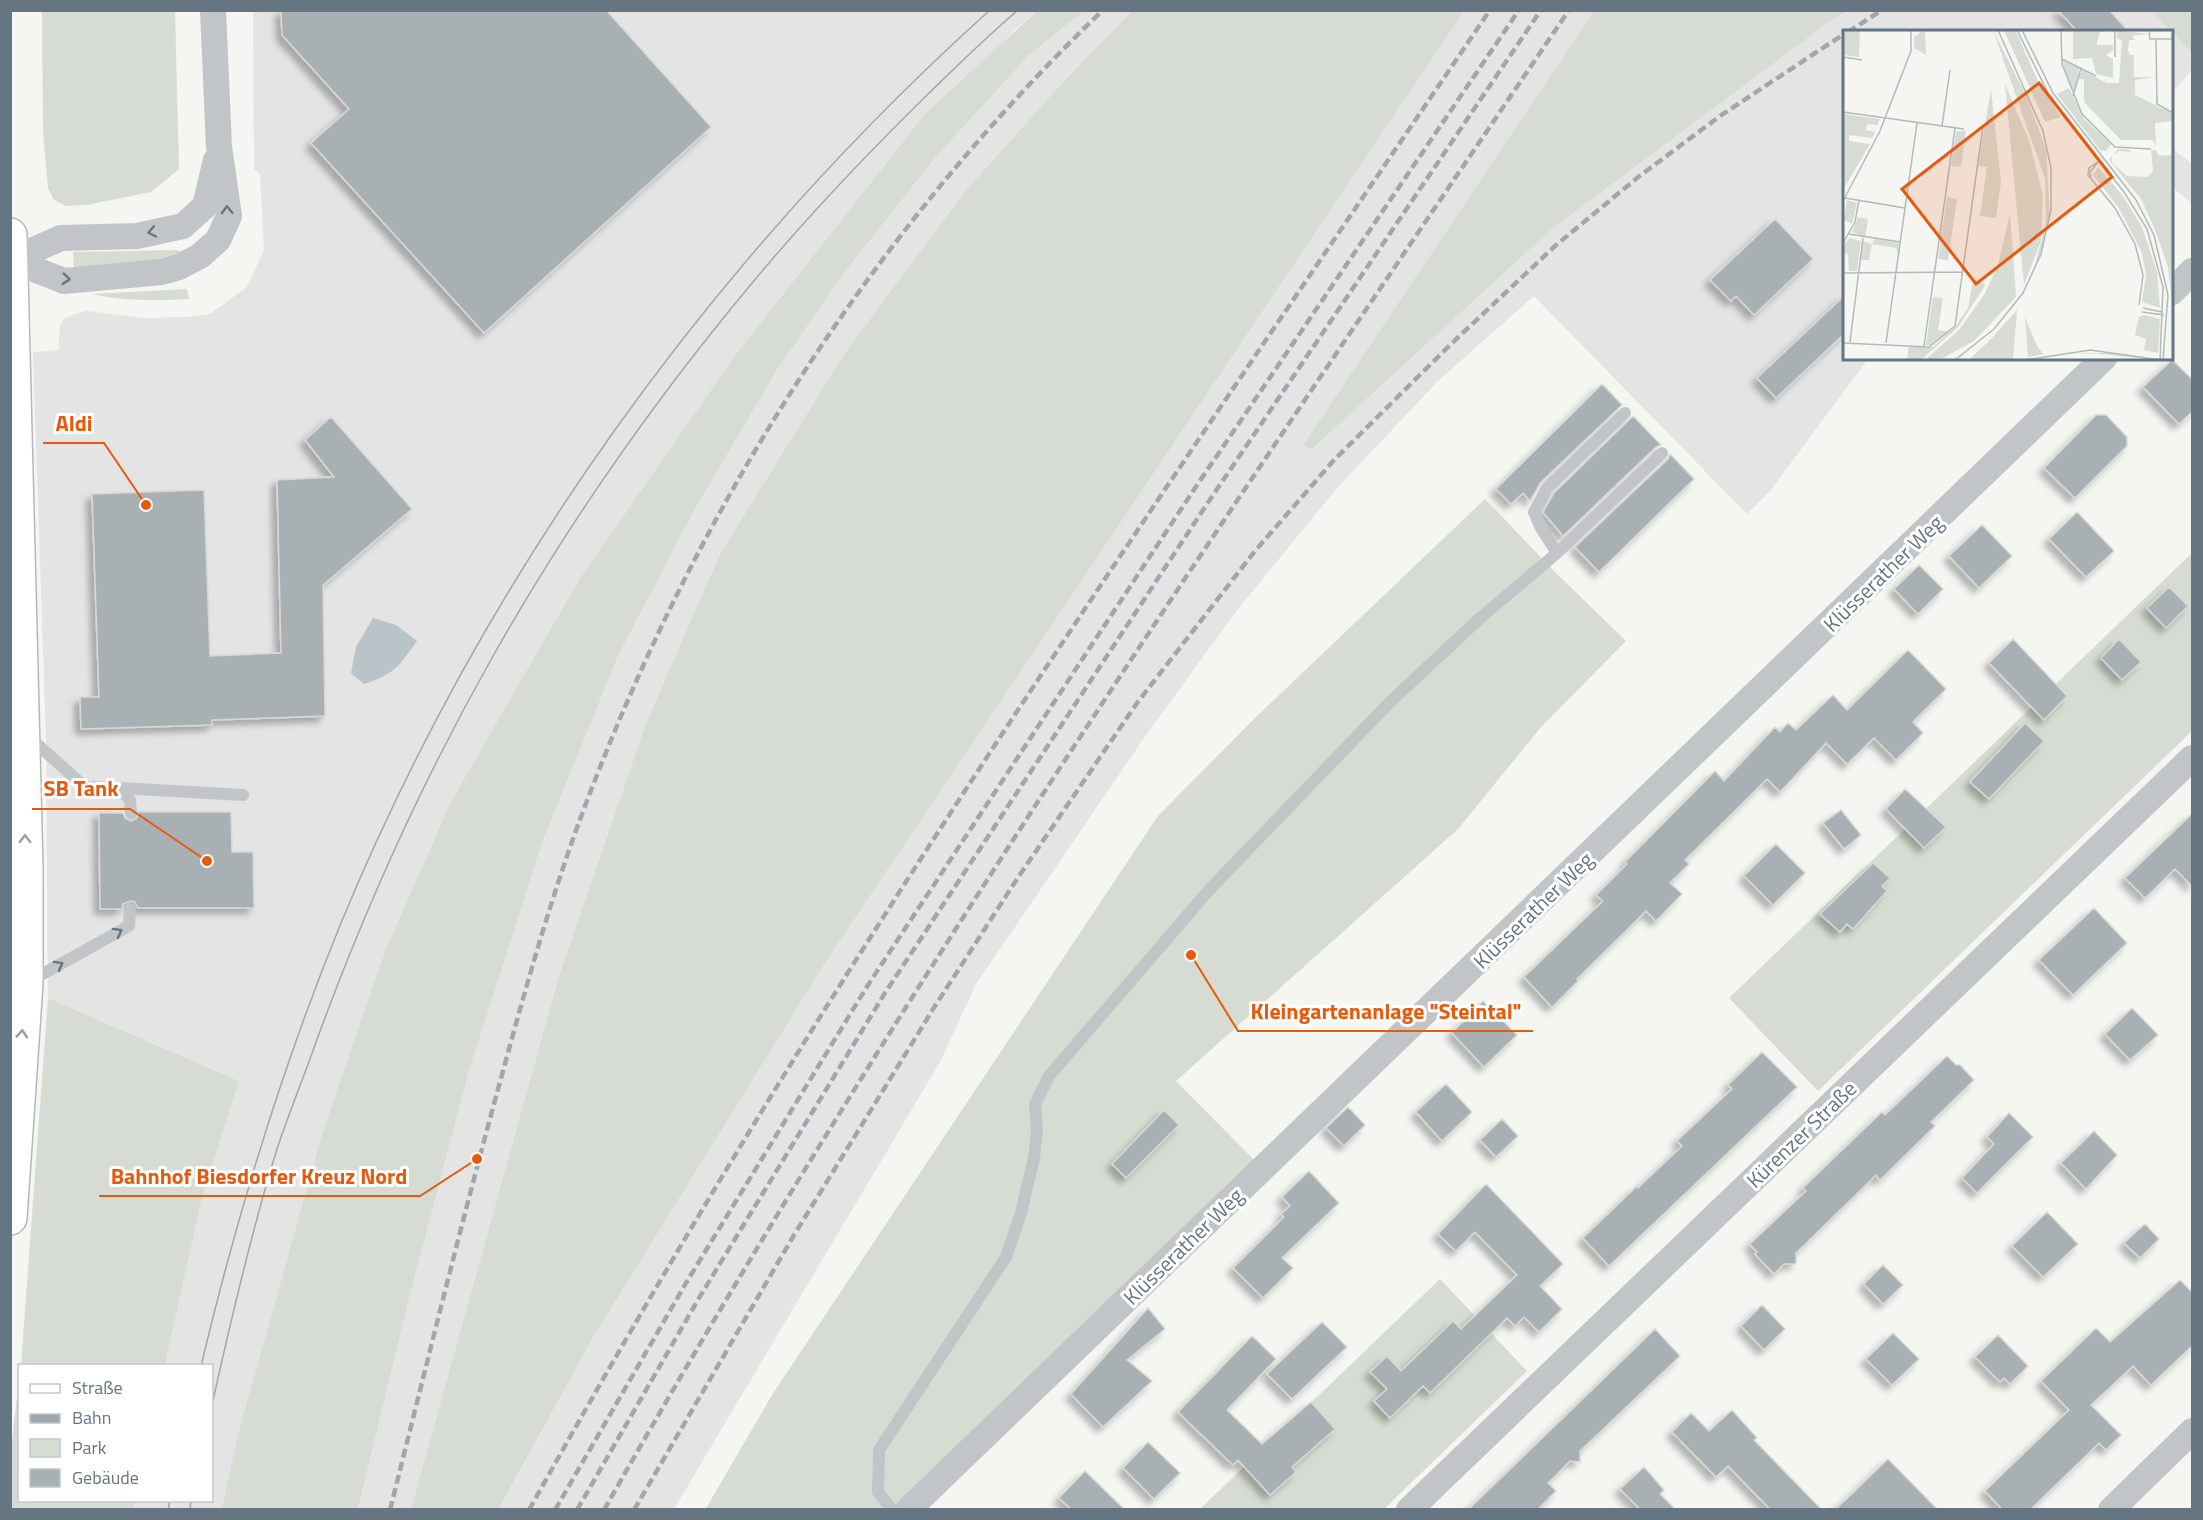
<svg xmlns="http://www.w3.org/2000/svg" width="2203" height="1520" viewBox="0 0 2203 1520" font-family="'Titillium Web',sans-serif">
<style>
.built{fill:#e3e4e3}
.green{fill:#d6dcd3}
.water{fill:#b8c4c8}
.building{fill:#a8b0b4;stroke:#d7d7d5;stroke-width:1.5;filter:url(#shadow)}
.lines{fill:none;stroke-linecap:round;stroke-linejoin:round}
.primary-casing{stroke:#b4b8bc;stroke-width:36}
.lane{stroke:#c1c5c8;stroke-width:12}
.street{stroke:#c1c5c8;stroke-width:26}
.primary{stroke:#fff;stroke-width:33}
.tram{stroke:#a0a6ab;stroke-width:1.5}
.rail{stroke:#a0a6ab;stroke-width:4.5;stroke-dasharray:9 4.5;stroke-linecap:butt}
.oneway{stroke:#657582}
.oneway2{stroke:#939ea8}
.labels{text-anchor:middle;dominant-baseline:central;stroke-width:6;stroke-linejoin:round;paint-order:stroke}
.street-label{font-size:21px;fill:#657582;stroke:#fff}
.inset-road{fill:none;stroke:#b2babe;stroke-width:1.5}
.view{fill:#e8590c;fill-opacity:0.15;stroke:#e8590c;stroke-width:3}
.inset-edge{fill:none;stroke:#657582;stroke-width:3}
.leader{fill:none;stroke:#e8590c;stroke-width:2}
.callout-dot{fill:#e8590c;stroke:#fff;stroke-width:2}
.callout-label{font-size:22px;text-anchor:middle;font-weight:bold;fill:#e8590c;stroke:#fff;stroke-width:6;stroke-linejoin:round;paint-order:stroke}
</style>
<defs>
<filter id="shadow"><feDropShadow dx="-5.5" dy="5.5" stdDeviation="3" flood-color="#0004"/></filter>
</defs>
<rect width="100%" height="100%" fill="#f5f5f2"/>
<path class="built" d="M253,11H1037L1015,29L737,353L222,1509H133L135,1501L212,1500V1366L165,1365L202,1198L239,1081L48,998L46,740L33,352L59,350V334L60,326L65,318L75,314L87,311L143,318L187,317L210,314L247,287L264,250L260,174L254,169Z
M1084,11H1132L1066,79L719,556L646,723L558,979L411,1509L358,1510L411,1291L469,1071L543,841L618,656L696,507L777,370L844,273L935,158L1028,56Z
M1464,11H1594L1305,444L1311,450L1552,229L1836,17L1848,11H2152L2192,53V70L2172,93V32H1844V358L1868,359L1770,491L1747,514L1534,296L1439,380L1337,488L1238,609L1146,735L976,984L940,1062L674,1509L499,1510L594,1336L825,963Z
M2172,148L2192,164V203L2172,187Z"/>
<path class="green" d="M42,11H175L179,169L151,192L87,205L66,206L54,200L48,188L43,132Z
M1037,11H1084L1028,56L935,158L844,273L777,370L696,507L618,656L543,841L469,1071L411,1291L358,1509H222L238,1435L322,1135L384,954L451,802L579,580L737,353L926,113Z
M1132,11H1464L825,963L594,1336L499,1509H411L558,979L646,723L719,556L843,356L963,194L1066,79Z
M1594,11H1848L1836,17L1552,229L1311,450L1304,444Z
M2152,11H2192V53Z
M177,250L180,252L176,258L74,268L73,252Z
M187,289L189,299C156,301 124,301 91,294Z
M1485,499L1554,571L1626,641L1541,727L1458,829L1176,1081L1255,1161L894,1509L705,1510L772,1395L1158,816L1254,719Z
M2192,553V731L1818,1091L1729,998Z
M48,998L239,1081L202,1198L165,1365H21Z
M1440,1279L1527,1371L1384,1509L1199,1510Z
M19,1379L20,1500L135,1501L133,1509H11V1450Z"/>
<path class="water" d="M373,618L396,625L417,641C398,667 395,674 364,684L351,673L356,647Z"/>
<path class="building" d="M281,10H606L711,127L484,333L311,143L349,109L282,35Z
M2058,10H2109L2129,32H2078Z
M1775,219L1813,259L1754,315L1736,296L1731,301L1710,280Z
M1845,295V333L1776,398L1757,378Z
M2172,360L2193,380V411L2179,424L2143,387Z
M1602,384L1622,405L1541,482L1530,501L1523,493L1511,504L1496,489Z
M2096,415H2106L2127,437V446L2075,498L2044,468Z
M1633,416L1661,445L1656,447L1563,536L1543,512L1554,493Z
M331,417L412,509L323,585L325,716L212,720V725L81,729L80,697H99L92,494L204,490L210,656L281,653L277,480L334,477L305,440Z
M1670,454L1694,479L1599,572L1575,547L1668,459Z
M2077,512L2114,551L2086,577L2049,539Z
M1982,525L2012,556L1979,588L1949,556Z
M1919,565L1943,589L1918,614L1894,589Z
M2169,587L2188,606L2166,628L2147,608Z
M2013,639L2067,696L2044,720L1989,663Z
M2119,639L2141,662L2122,680L2101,658Z
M1908,650L1946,689L1913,722L1923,733L1896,760L1874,738L1847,764L1826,743L1780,792L1767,779L1685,860L1689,864L1670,883L1682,894L1656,921L1646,911L1577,979L1578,981L1552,1007L1524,977L1603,901L1596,895L1627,864L1625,862L1715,771L1724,781L1775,727L1780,732L1788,723L1796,730L1833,695L1847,710Z
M2025,723L2044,741L1989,799L1970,782Z
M1905,789L1946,827L1924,848L1886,809Z
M1841,810L1861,835L1844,849L1823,823Z
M139,812H231L232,852H253L254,908H138L135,902L130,901L123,904L122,909H100L99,813H123L125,818L131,821L136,819Z
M2193,813V887L2175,869L2145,898L2125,878Z
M1776,844L1805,873L1773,905L1744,876Z
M1873,863L1890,878L1882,886L1887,891L1853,929L1847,924L1840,932L1820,914Z
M2094,908L2127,943L2073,995L2039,960Z
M1483,1001L1517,1035L1484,1067L1452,1033Z
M2132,1008L2158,1035L2130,1060L2105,1034Z
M1762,1052L1797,1087L1609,1266L1583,1238L1637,1186L1638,1188L1682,1146L1677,1141L1732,1089L1728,1085Z
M1947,1056L1956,1065H1960L1974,1080L1931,1122L1935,1126L1880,1180L1876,1175L1796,1253V1264H1784L1774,1274L1755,1254L1757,1252L1750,1244L1806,1191L1803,1188L1835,1157L1882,1112L1885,1115Z
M1446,1084L1472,1112L1442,1141L1416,1112Z
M1348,1107L1365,1125L1344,1146L1326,1128Z
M1164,1110L1179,1125L1126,1178L1112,1164Z
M2009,1113L2033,1137L1977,1193L1962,1178L1994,1144L1987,1137Z
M1502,1119L1518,1136L1496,1157L1480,1140Z
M2094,1131L2117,1155L2086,1189L2061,1163Z
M1309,1171L1339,1203L1282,1258L1293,1268L1263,1298L1233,1268L1284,1217L1281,1214L1290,1206L1282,1197Z
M1486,1184L1563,1264L1540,1286L1562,1309L1539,1332L1524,1317L1515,1326L1507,1318L1430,1393L1423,1386L1390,1418L1374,1401L1387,1389L1370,1372L1387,1356L1401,1371L1453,1321L1461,1329L1517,1275L1475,1232L1456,1251L1438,1234Z
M2047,1212L2078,1244L2043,1277L2012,1246Z
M2145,1224L2159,1239L2140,1258L2124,1243Z
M1883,1265L1903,1285L1883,1304L1864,1284Z
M2180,1280L2193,1293V1345L2151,1385L2133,1366L2091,1405L2121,1435L2106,1450L2099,1443L2031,1509H2002L1985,1491L2069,1410L2041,1381L2096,1328L2110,1342Z
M1762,1305L1785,1329L1764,1350L1741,1326Z
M1148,1308L1165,1329L1127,1360L1152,1381L1103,1427L1071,1394Z
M1322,1322L1347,1347L1292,1399L1267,1374Z
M1655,1329L1680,1356L1580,1451V1462L1570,1461L1548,1483L1556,1491L1538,1509H1469Z
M1893,1333L1919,1359L1892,1385L1866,1359Z
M1998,1335L2028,1366L2010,1384L2004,1378L2000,1382L1975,1357Z
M1252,1336L1276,1359L1227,1410L1262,1444L1311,1402L1335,1429L1292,1467L1296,1472L1270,1495L1238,1460L1233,1465L1178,1412Z
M1732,1410L1757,1438L1754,1440L1821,1509H1770L1728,1466L1716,1477L1672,1432L1691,1413L1709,1431Z
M1148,1442L1180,1473L1154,1499L1123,1468Z
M1888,1459L1937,1509H1836Z
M1644,1467L1664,1490L1660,1494L1675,1509H1640L1620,1489Z
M1085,1471L1124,1509H1071L1059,1498Z"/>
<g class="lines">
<g class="primary-casing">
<path id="primary" d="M10,235L26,869V983L10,1218"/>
</g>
<path class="lane" d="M1557,553L1541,528L1534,512L1547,488L1625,413
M28,736L85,787L119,788L130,800L131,813
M119,788L243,795
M30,981L129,926L130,909
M892,1510L878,1492L879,1450L1006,1257L1021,1213L1034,1158L1037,1130L1035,1104L1049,1076L1209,890L1390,702L1479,619L1557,553L1662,453"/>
<path class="street" d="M11,260L64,281L162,272L179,267L200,256L218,240L229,216L219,147L213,10
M11,260L61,238L137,236L183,226L205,206L216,160
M2172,292L2192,271
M908,1510L2104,358
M1409,1510L2192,758
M2111,1510L2192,1431"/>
<use href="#primary" class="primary"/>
<path class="tram" d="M201,1366C237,1215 282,1067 341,923C485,575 710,262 990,10
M212,1405C231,1319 251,1233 277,1149C287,1118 300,1087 311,1056C413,771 554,521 748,288C804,220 864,157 927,95C957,66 986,37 1018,10
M168,1510L170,1500
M190,1510L191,1500"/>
<path class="rail" d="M1848,32L1882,10
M390,1510C426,1367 461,1224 500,1082C528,979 557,875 597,775C710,487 880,224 1103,10
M529,1510C631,1327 737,1148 849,971C1055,646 1274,329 1490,10
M555,1510L686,1283L868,985L1191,494L1519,10
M577,1510L699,1298L885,993L1205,507L1541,10
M604,1510C897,992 1236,502 1569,10
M634,1510L794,1235L935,1006L1017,879L1137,703L1255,551L1334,460L1449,346L1555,246L1637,178L1720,116L1844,34"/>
</g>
<defs><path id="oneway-chevron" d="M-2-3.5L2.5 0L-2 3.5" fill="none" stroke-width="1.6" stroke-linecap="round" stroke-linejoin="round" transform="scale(1.5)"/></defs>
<g class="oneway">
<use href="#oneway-chevron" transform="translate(227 210) rotate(-92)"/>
<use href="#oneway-chevron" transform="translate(152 232) rotate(168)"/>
<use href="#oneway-chevron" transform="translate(66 279) rotate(6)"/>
<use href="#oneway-chevron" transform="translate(118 932) rotate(-29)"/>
<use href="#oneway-chevron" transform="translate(59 965) rotate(-29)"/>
</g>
<g class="oneway2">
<use href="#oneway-chevron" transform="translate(25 839) rotate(-91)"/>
<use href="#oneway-chevron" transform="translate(22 1034) rotate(-86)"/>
</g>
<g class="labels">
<g class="street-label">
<text transform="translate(1883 573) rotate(-44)">Klüsserather Weg</text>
<text transform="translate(1533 910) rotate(-44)">Klüsserather Weg</text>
<text transform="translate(1801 1134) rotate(-44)">Kürenzer Straße</text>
<text transform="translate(1183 1246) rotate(-44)">Klüsserather Weg</text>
</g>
</g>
<g transform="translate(1843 30)">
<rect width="330" height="330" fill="#f5f5f2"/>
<path d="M0,0L17,1L16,27L0,25ZM150,0L185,70L203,119L207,185L198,224L191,239L203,193L202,149ZM161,0H172L195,51L218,87L202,92ZM230,0H270L257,2L254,11V15H270V20L263,25L270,29V48L253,44L249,28L230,29ZM274,0L305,4L289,6L292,10H286L285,20L287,25H291V47H312L292,50V65L330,84V91L312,93L313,116L310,110H278L241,72V49H235L239,40L264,53H276L279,10L274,8ZM79,1H82L83,25L71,18V7ZM220,31L236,38L232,63L222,42ZM162,54L187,113L200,166L198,210L181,255ZM226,58L241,89L268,114L263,121L257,120L214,64ZM148,59L158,152L153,188L137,186L144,137L135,136ZM0,84L37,89L34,95L24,94L23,100L32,102L29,108L6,105V111L27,114L0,160ZM113,101H123L118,137L108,136ZM275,119L287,120L288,122L276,121L269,126V133L284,146L305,147L310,141L308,120H313L316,126L330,125V281L325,237L311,197L298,169L266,130ZM255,137L280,166L299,197L314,242L317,278L299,272L303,244L299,223L276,178L250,145ZM104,167L114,169L105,230L95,229ZM4,170L14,173L9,194L2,190L0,193ZM167,183L173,267L131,311L96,330H82L116,300L141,265L155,235ZM15,187L25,189L22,207L9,202ZM7,208L18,211L14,241H6L5,224L0,223V215ZM32,209L56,213L55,224L53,218L29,214L26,230H17L20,211L29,214ZM130,250L143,254L115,297L78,330H64L66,317H90L112,297L125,278ZM90,267L100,268L95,300L106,302L89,315H83ZM174,280L170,330H126L148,309ZM300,285L317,289L315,323L301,320L303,309L292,305L296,287ZM182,287L193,314L200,324L185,327ZM227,323H275L315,330L258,324Z" fill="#d6dcd3"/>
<path class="inset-road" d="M174,0L209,71L281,162L304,199L320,257L317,330M179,0L210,63L293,170L311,205L325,265L320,330M218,0L219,34L239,84L272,117L308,119M306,0L307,9H330M313,9L314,74L330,83M0,27L19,30M272,27V0M219,29L253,46M230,66L238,38M0,82L121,99M99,96L107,40M256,131L246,138L245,145L272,178L292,214L300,245L296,275M248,147L247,142L256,131M2,168L62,178M0,171L37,101L68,21V0M6,204L57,212M0,213L12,192L16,170M0,243L120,242M300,278L319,282M299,282L321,285M7,312L20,208M0,313L86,317L112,296L140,96M43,313L74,93M81,316L112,98M112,330L151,299L180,263L198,224L208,180V138L200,101L155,0M182,330L247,320L318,330"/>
<path class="view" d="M196,53L269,147L133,254L59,159Z"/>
<rect width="330" height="330" class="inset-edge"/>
</g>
<path class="leader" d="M146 505L104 443H43M207 861L130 809H32M1191 955L1238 1031H1533M477 1159L420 1196H99"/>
<g class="callout-dot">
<circle cx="146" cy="505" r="6"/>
<circle cx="207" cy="861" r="6"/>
<circle cx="1191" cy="955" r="6"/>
<circle cx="477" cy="1159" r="6"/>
</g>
<g class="callout-label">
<text x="74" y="431">Aldi</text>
<text x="81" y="796">SB Tank</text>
<text x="1386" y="1019">Kleingartenanlage "Steintal"</text>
<text x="259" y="1184">Bahnhof Biesdorfer Kreuz Nord</text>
</g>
<rect width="2203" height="1520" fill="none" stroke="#657582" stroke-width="24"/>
<rect x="18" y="1364" width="195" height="138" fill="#ffffff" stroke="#c1c8cd" stroke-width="1.5"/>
<rect x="30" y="1384" width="30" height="9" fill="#ffffff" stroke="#c1c8cd" stroke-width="1.5"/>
<text x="72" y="1394" font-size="18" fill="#657582">Straße</text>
<rect x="30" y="1414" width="30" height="9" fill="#a0a6ab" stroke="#c1c8cd" stroke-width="1.5"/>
<text x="72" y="1424" font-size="18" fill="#657582">Bahn</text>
<rect x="30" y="1439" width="30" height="18" fill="#d6dcd3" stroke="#c1c8cd" stroke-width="1.5"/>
<text x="72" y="1454" font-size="18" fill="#657582">Park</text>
<rect x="30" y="1469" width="30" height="18" fill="#a8b0b4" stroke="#c1c8cd" stroke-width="1.5"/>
<text x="72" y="1484" font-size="18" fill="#657582">Gebäude</text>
</svg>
